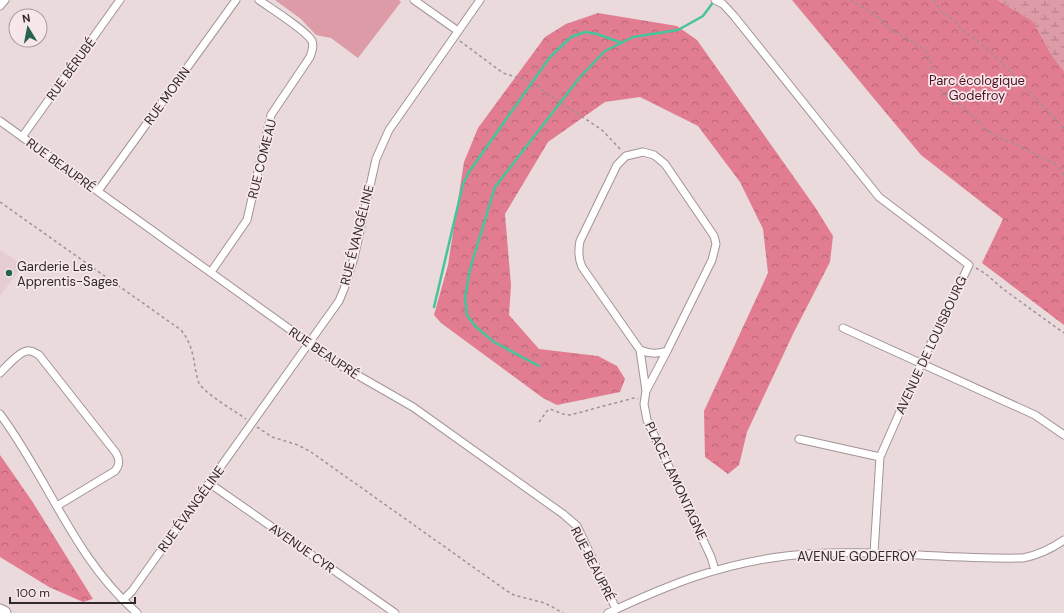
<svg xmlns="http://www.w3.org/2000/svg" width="1064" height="613" viewBox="0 0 1064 613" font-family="'DM Sans',sans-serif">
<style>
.built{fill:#e5cdd1}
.green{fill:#dc9ba6}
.forest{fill:url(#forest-crowns)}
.wetland{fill:url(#wetland-marsh)}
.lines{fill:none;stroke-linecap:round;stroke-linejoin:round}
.stream{stroke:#46c59c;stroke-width:2.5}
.minor-casing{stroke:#a29496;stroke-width:9}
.motorway-casing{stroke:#a29496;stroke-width:15}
.path{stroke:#9d9293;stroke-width:1.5;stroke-dasharray:3 3;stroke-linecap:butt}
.minor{stroke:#fff;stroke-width:7}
.motorway{stroke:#fff;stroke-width:13}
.poi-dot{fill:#276450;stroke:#f7e7ea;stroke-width:1.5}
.labels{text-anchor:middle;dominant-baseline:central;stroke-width:3.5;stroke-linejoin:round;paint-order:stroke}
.street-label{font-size:13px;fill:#2f292a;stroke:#f7e7ea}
.park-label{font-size:13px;fill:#4f1022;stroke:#f7e7ea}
.poi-label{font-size:13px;fill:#2f292a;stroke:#f7e7ea;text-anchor:start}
</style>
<defs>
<pattern id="forest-crowns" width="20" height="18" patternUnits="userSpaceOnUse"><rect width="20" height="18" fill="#e27d91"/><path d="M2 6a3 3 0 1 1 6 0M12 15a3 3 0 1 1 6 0" fill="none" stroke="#b86677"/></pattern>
<pattern id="wetland-marsh" width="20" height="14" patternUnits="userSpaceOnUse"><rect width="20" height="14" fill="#dc9ba6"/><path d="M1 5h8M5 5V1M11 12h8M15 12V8" fill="none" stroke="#b37e87"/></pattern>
</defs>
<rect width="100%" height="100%" fill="#eadadc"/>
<path class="built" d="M0,250L23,265L0,296Z"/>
<path class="green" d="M275,0H399L401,2L358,58L331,38L316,35L301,19Z"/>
<path class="forest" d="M792,0H998L1033,21L1051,54L1064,71V325L982,263L1003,219L921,155Z
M598,13L677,26L697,40L815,207L833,236L830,262L794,332L747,432L739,465L728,474L705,457L704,411L768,273L763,229L740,182L698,126L640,97L605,102L548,142L505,214L511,285L509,315L539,349L598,356L617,366L625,379L620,392L557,405L543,398L441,323L434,315L448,265L464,162L478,128L545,37L566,24Z
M0,455L32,501L93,599L83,602L49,587L0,557Z"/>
<path class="wetland" d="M998,0H1064V71L1051,54L1033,21Z"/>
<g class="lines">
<path class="stream" d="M434,307L463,184L469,172L550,57L571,37L585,32L597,34L622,43
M539,366L494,342L475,326L467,315L465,298L470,269L495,187L580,77L605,51L633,37L678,30L703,16L714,1"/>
<g class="minor-casing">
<path id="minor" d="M414,0L458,31
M715,0L723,4L734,16L879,197L969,265L921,364L880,457L874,553
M0,6L5,0
M0,121L338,364L413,407L563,514L577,526L616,609
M22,137L120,0
M98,191L236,0
M211,272L247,220L271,115L310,57C312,51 314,47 312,41C306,30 270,8 259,0
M843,328L1035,415L1064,435
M640,350L646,391L667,351L712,260L716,244L714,236L665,164L654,155L643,152L626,156L617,165L580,241C578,251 578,258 582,267L640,350C650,354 657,354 667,351
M0,373C6,367 19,352 27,351C32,350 35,353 39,355L116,453C120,460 120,465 115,471L57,506
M646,391L644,404L647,420L711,557L715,570
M0,414C49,480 74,558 137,613
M799,439L880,457
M209,483L395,613
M123,600L132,591L339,301L344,289L354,258L376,159L389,130L480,0
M608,613C668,585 719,564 786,556C865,547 944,560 1023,558C1039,555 1051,549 1064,540"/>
</g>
<g class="motorway-casing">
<path id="motorway" d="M0,611L4,613"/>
</g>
<path class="path" d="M851,0L878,17L891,30L909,39L925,50L931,62L935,79L941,91L950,100L961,105L986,129L998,137L1013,143L1054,163L1061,170L1064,177
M934,0L941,11L952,19L965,32L974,38L996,57L1064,128
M460,41L503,73L529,81L602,130L621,150
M0,202L181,330C190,341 193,353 195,367C196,372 197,378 199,383C205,394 235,411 246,419
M976,268L986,274L1003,289L1064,333
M539,422L547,411L550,409L563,414L570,415L634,398L638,399
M257,427L272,437L298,445L311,452L507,591L514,595L545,603L563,613"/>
<use href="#minor" class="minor"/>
<use href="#motorway" class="motorway"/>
</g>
<circle class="poi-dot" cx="9" cy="273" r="4"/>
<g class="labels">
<g class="street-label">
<text transform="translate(71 69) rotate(-54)">RUE BÉRUBÉ</text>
<text transform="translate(167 96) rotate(-54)">RUE MORIN</text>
<text transform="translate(262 159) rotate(-76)">RUE COMEAU</text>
<text transform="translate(61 165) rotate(36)">RUE BEAUPRÉ</text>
<text transform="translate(357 235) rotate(-76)">RUE ÉVANGÉLINE</text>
<text transform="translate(931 345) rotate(-65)">AVENUE DE LOUISBOURG</text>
<text transform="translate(324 353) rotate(34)">RUE BEAUPRÉ</text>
<text transform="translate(676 481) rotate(65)">PLACE LAMONTAGNE</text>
<text transform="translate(191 509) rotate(-54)">RUE ÉVANGÉLINE</text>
<text transform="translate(302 548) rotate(35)">AVENUE CYR</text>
<text x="857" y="556">AVENUE GODEFROY</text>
<text transform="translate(593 564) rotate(63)">RUE BEAUPRÉ</text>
</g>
<g class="park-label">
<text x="977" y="80">Parc écologique<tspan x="977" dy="15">Godefroy</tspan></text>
</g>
<g class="poi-label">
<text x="17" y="266">Garderie Les<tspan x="17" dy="15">Apprentis-Sages</tspan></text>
</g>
</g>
<g transform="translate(28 28) rotate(350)"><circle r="19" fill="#f7e7ea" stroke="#a79b9d"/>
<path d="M0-3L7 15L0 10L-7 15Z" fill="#276450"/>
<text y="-6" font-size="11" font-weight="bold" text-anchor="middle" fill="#2f292a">N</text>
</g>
<path d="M10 597v6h125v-6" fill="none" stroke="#2f292a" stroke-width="2"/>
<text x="16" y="597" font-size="12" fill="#2f292a" stroke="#f7e7ea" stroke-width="3" paint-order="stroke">100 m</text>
</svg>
